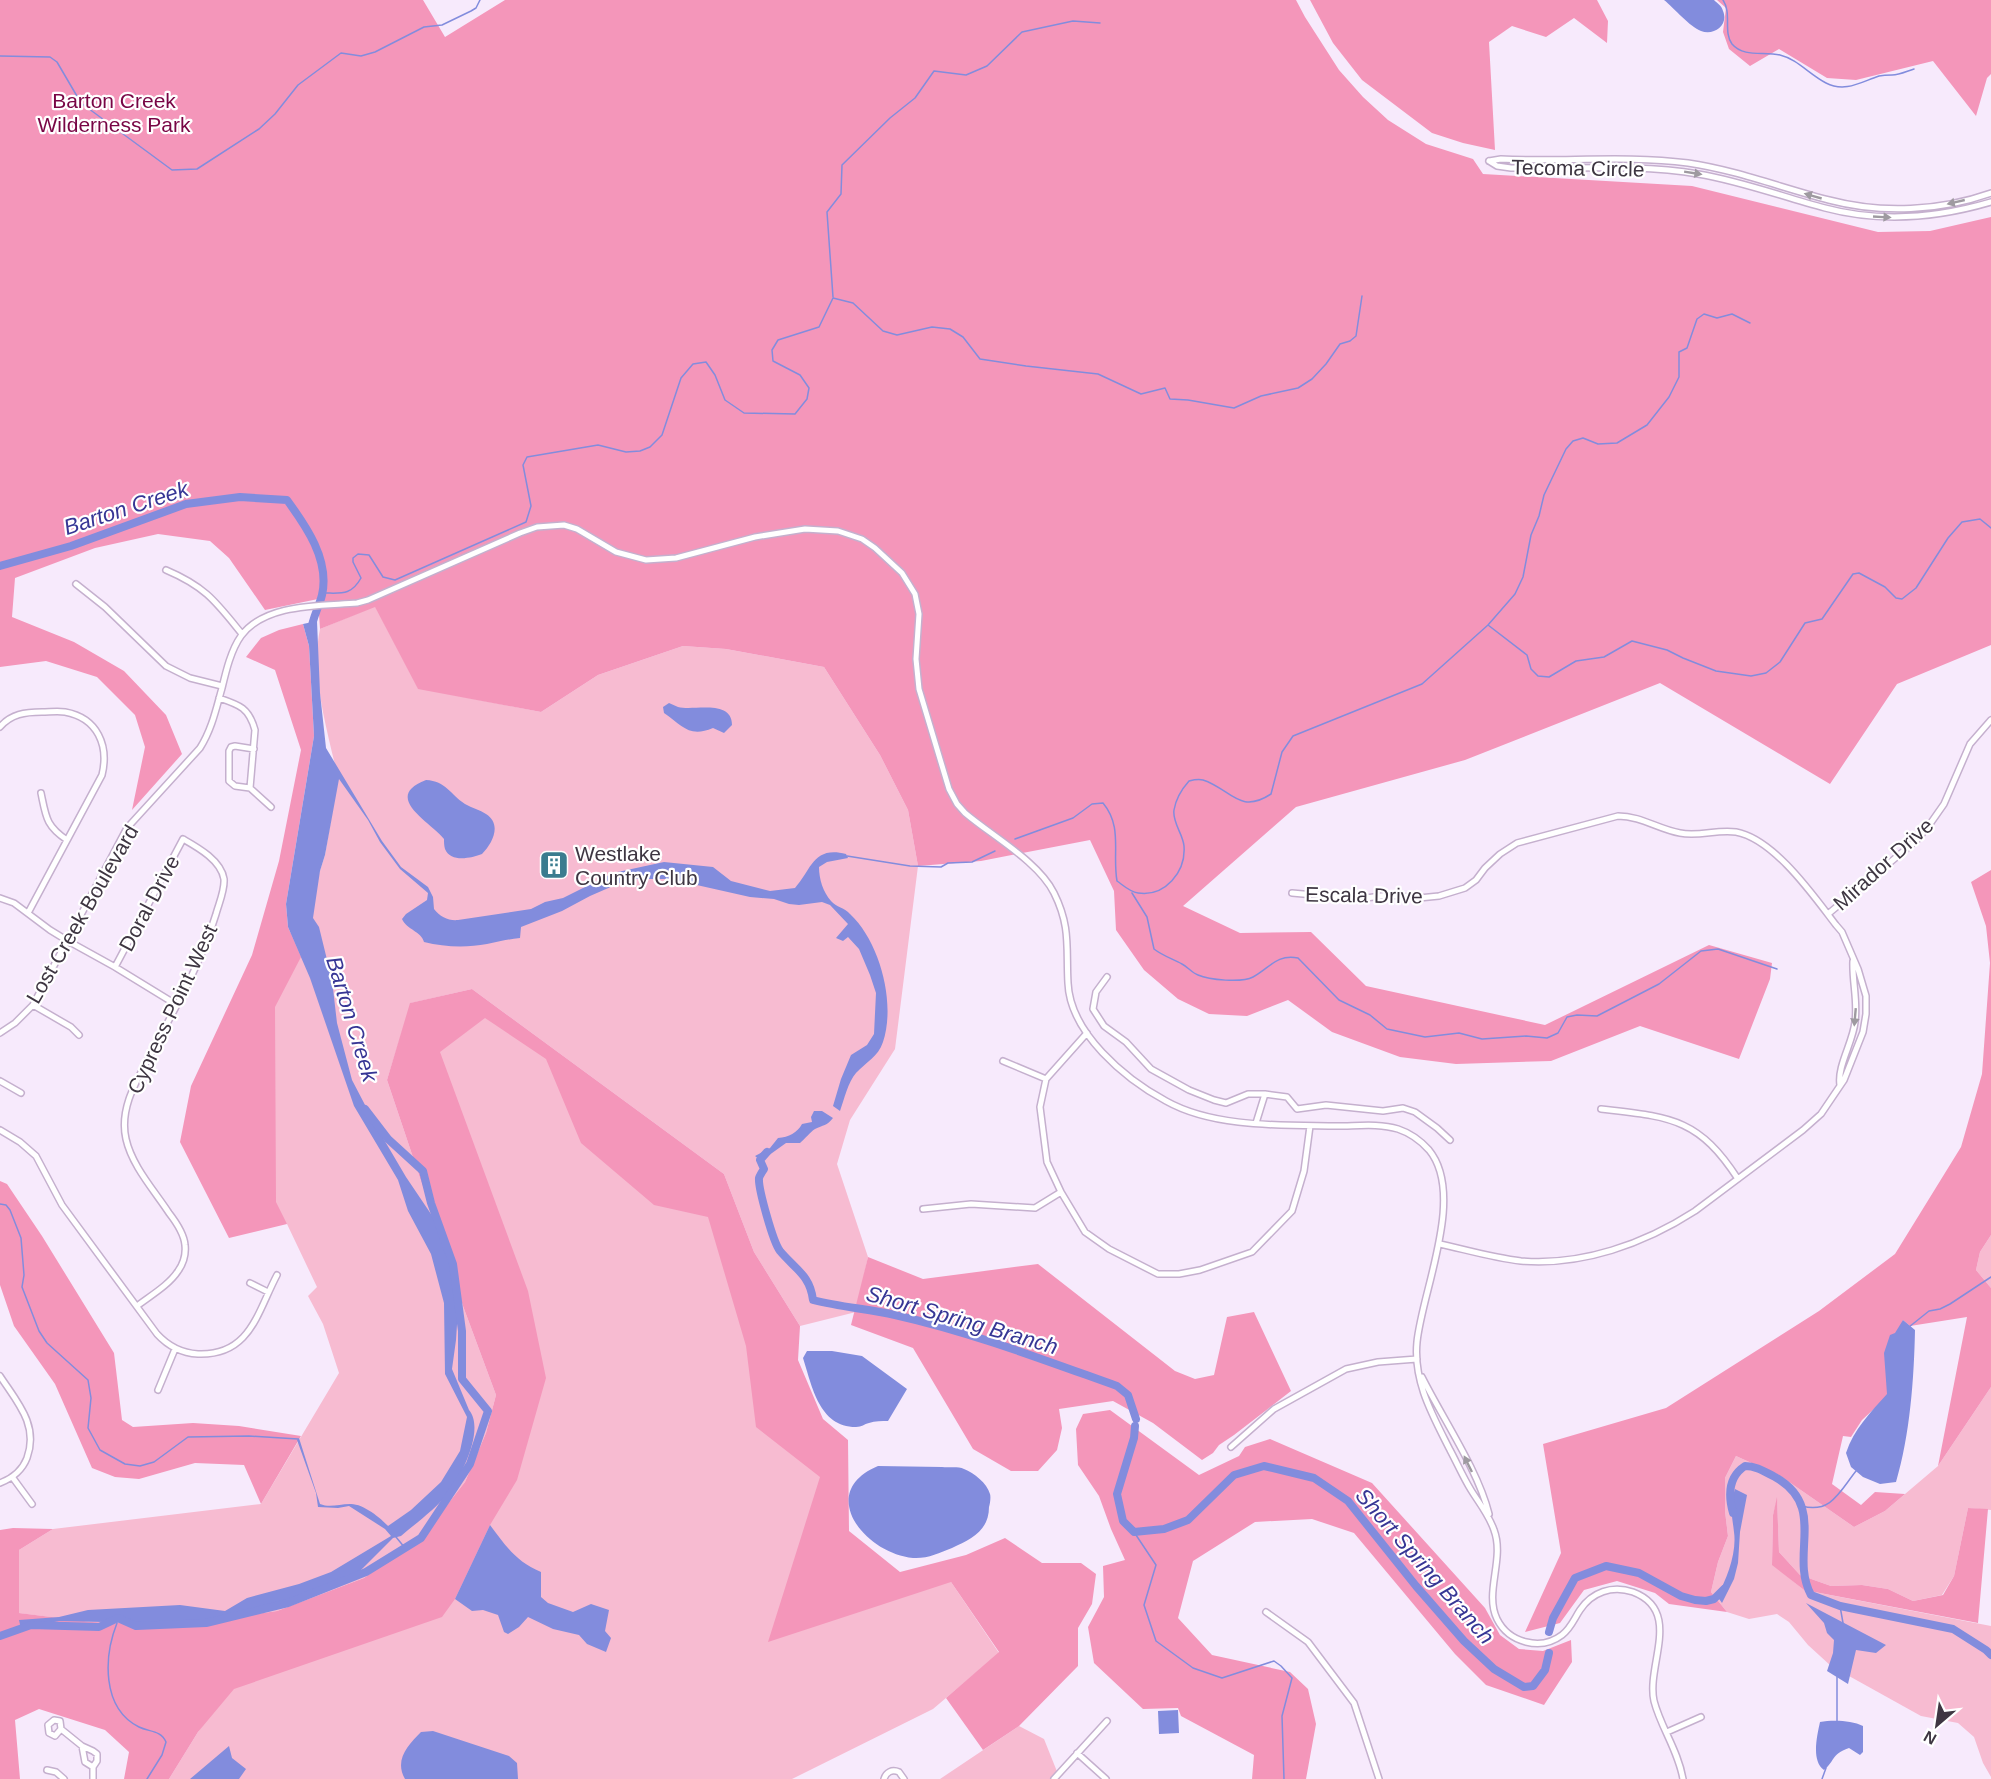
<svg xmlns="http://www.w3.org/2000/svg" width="1991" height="1779" viewBox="0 0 1991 1779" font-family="Arial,sans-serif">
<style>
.green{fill:#f7bbd1}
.forest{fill:#f496ba}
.water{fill:#828cdd}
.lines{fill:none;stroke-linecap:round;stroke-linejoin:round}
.stream{stroke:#828cdd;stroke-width:1.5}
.river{stroke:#828cdd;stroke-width:8}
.minor-casing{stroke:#c5b0ce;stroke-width:8}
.minor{stroke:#fff;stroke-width:5}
.oneway{fill:#9e9aa0}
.labels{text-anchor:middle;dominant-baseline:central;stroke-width:4.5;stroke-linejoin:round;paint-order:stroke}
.park-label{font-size:21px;fill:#780545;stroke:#fff}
.street-label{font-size:21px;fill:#3e3642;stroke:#fff}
.poi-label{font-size:21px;fill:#3e3642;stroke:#fff;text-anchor:start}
.water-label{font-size:22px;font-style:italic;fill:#373695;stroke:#fff}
</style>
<rect width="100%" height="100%" fill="#f7eafc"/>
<path class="green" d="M375,606L418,688L541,712L598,675L683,646L726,649L824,667L880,755L908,810L918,866L895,1049L850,1120L837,1164L868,1257L856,1312L800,1326L754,1252L724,1174L472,989L411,1003L387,1080L463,1306L496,1395L486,1433L465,1482L421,1538L364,1578L277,1611L177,1625L92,1622L18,1613L19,1550L53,1529L261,1504L339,1373L323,1324L308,1296L317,1287L287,1224L260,1201L256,962L304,921L325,855L338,778C328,732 310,676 320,629Z
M486,1006L725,1211L830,1492L849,1563L951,1582L999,1653L933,1709L792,1779H169L198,1732L246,1664L454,1564L524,1373L416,1042Z
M1991,1235V1288L1976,1270L1980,1252Z
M1991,1387V1510L1968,1508L1954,1576L1942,1595L1913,1601L1888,1589L1862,1585L1831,1586L1800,1575L1779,1552L1777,1500L1773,1515L1772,1564L1804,1590L1991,1626V1777L1983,1763L1974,1737L1958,1723L1921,1716L1831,1666L1808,1645L1789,1622L1777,1614L1749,1619L1727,1612L1711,1592L1718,1562L1728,1536L1725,1511V1478L1736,1456L1782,1477L1854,1527L1885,1511L1938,1466Z
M1019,1726L1044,1739L1060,1779H940Z"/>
<path class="forest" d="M0,0H423L445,37L505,0H1296L1305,17L1339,70L1363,97L1388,120L1426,144L1473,159L1483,174L1692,186L1878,232L1930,231L1991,217V645L1897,684L1830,784L1660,683L1465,760L1296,807L1183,906L1240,933L1311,932L1366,986L1545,1025L1709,945L1772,963L1770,979L1739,1059L1640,1026L1551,1061L1456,1064L1400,1057L1332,1032L1288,1000L1247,1016L1209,1014L1178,999L1144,970L1116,930L1114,891L1090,840L981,861L918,866L908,810L880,755L824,667L726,649L683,646L598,675L541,712L418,689L375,607L320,629L318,599L265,610L229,558L210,541L158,534L95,548L15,578L12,617L74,642L124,671L166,715L182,754L132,810L145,747L135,715L97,677L46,661L0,667Z
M1310,0H1597L1608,21L1607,43L1574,18L1546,37L1512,26L1489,42L1495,150L1463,143L1432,133L1362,80L1333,43Z
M1717,0H1991V74L1987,78L1976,116L1933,61L1856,80L1827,78L1779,49L1750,66L1729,49L1723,32L1726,8Z
M303,624L309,646L314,736L286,904L288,927L301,957L275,1007L276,1202L287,1224L229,1238L180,1142L191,1086L252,955L279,861L301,750L275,670L246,657L261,638L279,630Z
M1991,870V1235L1980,1252L1976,1270L1991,1288V1387L1938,1466L1967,1317L1910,1326L1903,1320L1889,1395L1862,1420L1851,1437L1843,1436L1832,1484L1861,1505L1875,1492L1905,1494L1885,1511L1854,1527L1782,1477L1736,1456L1725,1478V1511L1728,1536L1718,1562L1711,1592L1727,1612L1669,1604L1655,1593L1617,1581L1584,1590L1560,1623L1525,1632L1561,1553L1543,1444L1666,1408L1819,1311L1895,1254L1961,1147L1982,1074L1990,963L1986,926L1971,882Z
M472,989L724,1174L754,1252L800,1326L798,1360L823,1419L848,1440L849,1531L900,1572L966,1555L1005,1538L1042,1563H1081L1096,1574L1092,1604L1078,1628V1666L1019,1726L983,1750L946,1698L999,1652L951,1582L768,1642L820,1477L756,1427L746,1346L708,1217L654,1205L581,1143L546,1059L485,1018L440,1052L528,1291L546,1378L517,1480L490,1525L455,1599L442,1617L234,1689L198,1732L169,1779H124L129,1752L105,1730L39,1709L15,1720L20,1779H0V1530L13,1528L53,1529L19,1550V1613L92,1622L177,1625L277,1611L364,1578L421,1538L465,1482L486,1433L496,1395L463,1306L387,1080L410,1003Z
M0,1181L7,1184L42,1236L114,1353L122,1420L133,1427L193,1423L239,1426L301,1436L261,1504L244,1465L195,1463L139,1479L115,1477L92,1468L55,1384L14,1326L0,1285Z
M868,1257L923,1279L1038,1264L1175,1371L1195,1379L1214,1375L1227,1317L1254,1312L1291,1391L1234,1435L1219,1445L1213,1453L1202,1460L1153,1423L1113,1401L1059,1409L1062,1428L1057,1450L1038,1471H1011L973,1449L913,1348L851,1325Z
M1110,1410L1199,1475L1239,1456L1245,1447L1270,1439L1372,1483L1485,1608L1500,1635L1519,1649L1543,1651L1571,1640L1572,1662L1544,1705L1486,1685L1455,1654L1354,1533L1312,1519L1255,1522L1193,1561L1178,1618L1212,1655L1290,1672L1308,1689L1316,1724L1306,1779H1252L1254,1755L1181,1716L1178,1708L1143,1709L1094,1663L1088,1627L1104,1597L1103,1566L1125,1560L1111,1529L1099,1496L1078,1465L1076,1429L1083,1414Z
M1777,1497L1779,1552L1800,1575L1831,1586L1862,1585L1888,1589L1913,1601L1943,1595L1954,1576L1968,1508L1988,1509L1978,1623L1804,1590L1772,1565L1773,1515Z"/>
<path class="water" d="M1664,0H1714C1717,3 1722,6 1723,11C1729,25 1714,36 1701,31C1690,27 1674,8 1664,0Z
M317,621L320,693L326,748L382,841L401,867L428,887L433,897L434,909C440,917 449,921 458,920L531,909L545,902L563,898L613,873L664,862L713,867L731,881L770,891L795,888C812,869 813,846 846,854L848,858L827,862L819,867C819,879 823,892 831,901C836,907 845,908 850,914C880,942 896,1003 883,1042C878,1057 866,1062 856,1073C848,1082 844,1100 840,1111L833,1106L841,1079L851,1055L867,1045L874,1034L876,993L870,975L859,949L848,937L843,941L836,938L848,924L830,905L822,902L799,905L789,904L774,899L750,897L670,879H629L590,896L562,911L521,927L520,938C508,939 498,942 487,944C466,948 444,947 424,942C421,931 407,930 402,919L406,914L427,900L428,893L400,869L380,842L368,820L339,779L325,855L320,871L313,918L319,927L332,980L337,1023L352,1080L376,1126L406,1177L433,1217L452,1260L458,1309L456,1340L452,1369L469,1410C485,1429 462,1475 449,1492C436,1509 416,1523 401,1536L393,1538L359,1572L295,1598L246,1614L208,1620L150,1623L59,1621L21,1629L19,1620L59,1617L88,1610L180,1605L225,1611L247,1598L299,1584L331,1572L391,1536L385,1529L349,1506L338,1508L318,1507L316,1493L297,1440L299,1438L320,1504C330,1508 339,1504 350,1504C362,1503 381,1518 388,1526L411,1510L441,1482L460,1451L467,1417L445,1374L444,1303L431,1254L408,1211L398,1180L354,1106L310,978L288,927L286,904L314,736L309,646L303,624Z
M669,703C672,704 675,706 678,707C694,711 732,699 732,725L724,733L713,728C689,738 683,726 664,713L663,707Z
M426,780C446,781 450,794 465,804C472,808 480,810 486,814C502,824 493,843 482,854C471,858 451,863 445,849C444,846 444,842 444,839C429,821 382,797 426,780Z
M814,1111H822L833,1118C827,1126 823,1125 815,1129C810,1132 805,1139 800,1143H786L761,1161L755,1156L770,1148L778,1138C789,1137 797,1133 802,1124L812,1122L811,1117Z
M1903,1320L1915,1330C1914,1379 1910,1435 1896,1482L1880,1484L1863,1477L1851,1467L1846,1453C1854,1429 1870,1413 1887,1394L1884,1353L1890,1335L1895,1333Z
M807,1351H832L862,1356L907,1389L888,1421C882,1421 875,1421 869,1423C864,1424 862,1427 856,1427C819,1427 812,1386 803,1358Z
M878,1466C899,1466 920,1467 942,1467C949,1468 958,1466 964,1469C974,1473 987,1483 990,1494C991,1497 990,1504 989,1507C989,1531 971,1539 952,1548C939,1553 927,1559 913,1558C864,1553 816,1492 878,1466Z
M1735,1489L1747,1495L1740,1532L1738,1563L1734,1579L1722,1603L1717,1596C1727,1579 1737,1552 1734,1532C1732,1514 1729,1507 1735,1489Z
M490,1525C506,1546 516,1562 541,1572V1597L548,1603L573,1612L591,1604L609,1610L605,1631L611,1638L606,1652L587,1644L579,1635L553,1629L528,1617L519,1627L508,1634L504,1632L498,1615L483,1610L472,1611L455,1599Z
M1806,1603L1886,1645L1876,1653L1856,1650L1848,1684L1827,1671L1833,1653L1834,1640L1827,1633L1824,1623Z
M1178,1710L1179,1733L1159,1734L1158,1711Z
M1820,1722C1832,1720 1851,1720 1863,1726V1752L1860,1755L1849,1748C1830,1755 1836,1760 1824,1770C1811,1761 1817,1736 1820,1722Z
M433,1731L509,1756L517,1763L518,1779H405C394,1760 408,1745 421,1732Z
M229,1746L232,1758L246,1769L239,1779H190Z"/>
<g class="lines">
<path class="stream" d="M1723,0C1732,13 1723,32 1732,44C1744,58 1764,51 1780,55C1797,59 1810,75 1826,83C1845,93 1861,82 1879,76C1884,75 1887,75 1892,75C1900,75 1907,71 1914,69
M0,56L50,57L57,62L81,103L172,170L197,169L259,129L275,114L298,85L341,53L361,56L375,52L424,27L442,25L471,11L476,8L480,0
M833,297L827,212L841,194L842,165L890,118L915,98L934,71L966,75L987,66L1022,32L1073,21L1100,23
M323,593C341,593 351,596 361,578L353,562V558L358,554L369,555L383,577L395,580L526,522L531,506L523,465L527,457L598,445L626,452L640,451L650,447L662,435L681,378L693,364L706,362L715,375L725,400L744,413L795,414L807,399L809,388L800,375L773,361L772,350L778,340L819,327L833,298L853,303L883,331L897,335L932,327L950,329L963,337L980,359L1026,366L1098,374L1141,394L1165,388L1170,399L1188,400L1234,408L1261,396L1298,388L1312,379L1326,364L1340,344L1350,341L1356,336L1362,296
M1488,625L1515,594L1523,577L1531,535L1539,516L1544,495L1566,449L1573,441L1583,438L1598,444L1617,443L1647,425L1669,397L1679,377V352L1687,348L1697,319L1704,314L1717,318L1732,314L1750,323
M1015,839L1073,818L1092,804L1103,803C1123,827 1112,853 1117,881C1124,886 1130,892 1138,893C1165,897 1186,872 1184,846C1183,834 1172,822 1174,810C1176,798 1181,790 1189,781C1193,780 1199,779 1203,780C1231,789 1239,815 1271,794L1282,752L1293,736L1422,684L1488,625L1527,655L1531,669L1538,676L1549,677L1576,661L1604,657L1632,641L1667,650L1683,658L1716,671L1751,676L1766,673L1780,662L1805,623L1822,619L1853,574L1859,573L1885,587L1896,598L1902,599L1916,588L1948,538L1962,522L1980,519L1991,528
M847,856L910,866L941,867L948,863L972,862L995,851
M1132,893L1147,917L1154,949C1163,956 1173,959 1182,964C1188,967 1192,973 1198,975C1209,980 1242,983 1253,977C1270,968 1276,954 1298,958L1339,1000L1370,1015L1387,1029L1425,1037L1459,1033L1482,1039L1526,1036L1547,1038L1558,1033L1567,1017L1577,1015L1597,1016L1659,984L1701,951L1718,949L1777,969
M0,1204L6,1205L10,1210L21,1238L24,1275L22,1287L39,1331L47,1343L88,1380L91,1398L88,1428L100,1450L125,1464L140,1466L154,1462L188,1437L249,1436L298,1439
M1909,1327L1929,1311L1940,1309L1950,1304L1991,1277
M1802,1506C1831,1514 1840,1491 1856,1471
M1134,1532L1156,1565L1144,1605L1156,1641L1193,1668L1222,1678L1274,1661L1281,1666L1292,1678L1282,1716L1284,1779
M396,1537L405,1548
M1840,1606L1843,1623
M117,1623C104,1656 101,1708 139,1727C149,1732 161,1730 166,1742L162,1755L147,1779
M1837,1677V1723
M1822,1779L1826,1768"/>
<path class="river" d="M0,566L71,546L186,504L240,497L287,500C306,526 330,560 322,595C319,607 312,619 311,631
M767,1152L760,1160L764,1169C762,1172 760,1175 759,1178C758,1188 773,1242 780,1251C795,1269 810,1275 813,1300C840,1307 868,1309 895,1315C971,1332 1044,1360 1117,1386L1128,1395L1136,1419
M1135,1426L1134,1438L1117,1494L1123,1521L1134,1532L1164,1529L1188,1520L1234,1475L1264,1466L1314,1478L1348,1501L1416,1586L1464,1641L1494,1669L1524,1687L1533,1686L1545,1670L1549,1653
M1733,1513C1728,1495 1728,1477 1745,1466C1757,1466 1765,1472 1775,1477C1828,1507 1789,1554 1811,1595L1840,1606L1953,1629L1986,1650L1991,1655
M1549,1632L1553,1618L1575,1578L1606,1566L1639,1573L1681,1596L1695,1600L1706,1601L1714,1599L1724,1589
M0,1636L31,1625L99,1627L118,1618L136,1626L206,1623L288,1603L366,1572L421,1538L470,1464L488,1411L462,1379V1331L453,1264L431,1203L423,1171L388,1139L365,1109"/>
<g class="minor-casing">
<path id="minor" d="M1489,161L1497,166L1511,168C1571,169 1640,164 1698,174C1741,181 1783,197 1825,208C1881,223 1937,218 1991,202
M1489,161L1501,159C1563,162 1626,155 1688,163C1736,170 1782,188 1829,200C1882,214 1940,211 1991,193
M166,570C206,587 216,602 242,634
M76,584L105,607L166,666L190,678L222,686
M219,698C240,705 249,708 255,730L250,788
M0,727C11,714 25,712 42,712C49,712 58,711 65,712C98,718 109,746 102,775L28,913
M250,788L235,786L229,781V751L231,747L235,746L254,749
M250,788L271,807
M41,793C46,817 46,826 67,840
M1292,893L1358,899L1389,895L1419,898L1439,896L1465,888L1476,880L1485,868L1500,854L1517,843L1618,816C1641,816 1658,829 1680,833C1699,837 1717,829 1736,832C1774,839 1813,895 1836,925L1842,932L1858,969L1866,996V1014L1863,1032L1844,1080L1821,1114L1803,1130L1695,1211C1644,1244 1582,1266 1521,1261C1494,1258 1467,1250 1440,1244
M0,898L14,903L50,930L68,941L115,967L177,1005
M1828,914L1917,840L1930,824L1944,804L1970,744L1991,720
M115,967L183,839C197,847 221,860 224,879C225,890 219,903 216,914C202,960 180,1000 157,1042C148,1060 136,1079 129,1099C125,1111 123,1126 126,1139C132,1166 154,1190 169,1213C176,1222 184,1233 185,1245C186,1254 183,1264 178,1271C169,1285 150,1296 137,1306
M1107,977L1096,992L1093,1009L1104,1026L1126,1042L1151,1069L1189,1090L1214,1100L1226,1103L1248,1094H1265L1256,1123
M33,1005L71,1027L79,1035
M0,1033L15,1023L33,1005L127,828L200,748C212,729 216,709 222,688C226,671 231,650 241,636C265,603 321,606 357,603L368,600L520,533L537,527L564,525L577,529L616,552L646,560L676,558L755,537L805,529L838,531L862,539L875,548L902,573L915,594L919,614L916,659L919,689L949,789L957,804L965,813C992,836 1039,862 1054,893C1071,927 1066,948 1068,983C1070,1033 1125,1079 1166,1101C1214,1128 1283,1125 1337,1126C1357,1126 1379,1123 1398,1129C1410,1133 1421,1141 1429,1150C1466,1195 1422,1291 1417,1342C1413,1382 1433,1416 1450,1450C1457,1463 1463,1477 1471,1490C1479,1503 1489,1515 1494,1530C1505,1559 1484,1592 1497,1619C1509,1643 1541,1651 1562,1635C1571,1628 1574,1619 1580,1610C1592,1592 1612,1585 1633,1592C1683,1611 1646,1665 1654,1701C1661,1728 1678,1750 1683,1779
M1087,1033L1046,1079L1040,1107L1047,1162L1061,1192L1085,1232L1109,1249L1158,1274H1179L1200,1270L1252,1252L1292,1211L1304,1171L1310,1126
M1003,1061L1046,1079
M0,1081L21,1093
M1840,1085C1837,1066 1853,1042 1855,1022C1858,1001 1852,981 1853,961
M1265,1094L1287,1097L1297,1109L1326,1105L1383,1111L1403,1108L1415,1112L1437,1128L1450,1140
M1601,1109C1669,1117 1698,1117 1738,1179
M0,1130L20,1142L36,1156L62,1205L157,1334C168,1346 180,1353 198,1354C250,1356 257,1313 277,1275
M923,1209L971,1204L1035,1208L1061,1192
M250,1283L268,1292
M0,1376C17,1402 39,1425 27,1458C22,1471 13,1478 0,1483
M1422,1377C1443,1419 1478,1470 1489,1514
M158,1390L175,1349
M1231,1447L1274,1409L1346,1369L1378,1362L1417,1359
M13,1478L32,1504
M1266,1612L1308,1642L1354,1703L1379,1779
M61,1729L55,1736L49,1733L48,1725L54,1720L60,1721L61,1729L82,1746L93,1751L97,1754V1761L93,1767V1779
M1667,1732L1701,1717
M82,1746L85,1762L93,1767
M1077,1753L1106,1779
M47,1770L56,1772L64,1779
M884,1779C886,1772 892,1769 899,1772L904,1779
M1054,1779L1107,1721"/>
</g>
<use href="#minor" class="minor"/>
</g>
<defs><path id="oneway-solid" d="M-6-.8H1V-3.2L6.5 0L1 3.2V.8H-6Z" transform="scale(1.5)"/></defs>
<g class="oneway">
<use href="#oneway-solid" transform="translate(1693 173) rotate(9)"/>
<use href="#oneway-solid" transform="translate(1813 196) rotate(-164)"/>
<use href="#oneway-solid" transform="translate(1956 202) rotate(167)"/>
<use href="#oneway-solid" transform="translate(1882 217) rotate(3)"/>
<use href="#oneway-solid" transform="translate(1855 1017) rotate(95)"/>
<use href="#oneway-solid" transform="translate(1468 1464) rotate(-116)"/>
</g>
<defs>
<g id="building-square" transform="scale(1.5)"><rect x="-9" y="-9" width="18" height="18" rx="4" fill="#3b7c8f" stroke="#fff"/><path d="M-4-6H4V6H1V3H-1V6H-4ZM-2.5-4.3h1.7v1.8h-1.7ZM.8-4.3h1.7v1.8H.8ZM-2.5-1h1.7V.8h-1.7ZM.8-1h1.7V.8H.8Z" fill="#fff"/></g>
</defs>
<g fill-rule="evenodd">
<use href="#building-square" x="554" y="865"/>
</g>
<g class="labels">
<g class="park-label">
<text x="114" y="100">Barton Creek<tspan x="114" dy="24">Wilderness Park</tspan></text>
</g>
<g class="street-label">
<text transform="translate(1578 168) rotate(1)">Tecoma Circle</text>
<text transform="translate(1883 864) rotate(-42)">Mirador Drive</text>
<text transform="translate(1364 895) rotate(1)">Escala Drive</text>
<text transform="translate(149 903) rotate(-62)">Doral Drive</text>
<text transform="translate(82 914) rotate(-60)">Lost Creek Boulevard</text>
<text transform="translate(172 1009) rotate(-65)">Cypress Point West</text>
</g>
<g class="poi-label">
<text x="575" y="853">Westlake<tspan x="575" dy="24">Country Club</tspan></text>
</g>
<g class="water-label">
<text transform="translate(126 508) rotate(-18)">Barton Creek</text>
<text transform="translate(352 1019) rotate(73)">Barton Creek</text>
<text transform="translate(962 1320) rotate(16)">Short Spring Branch</text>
<text transform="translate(1425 1566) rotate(49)">Short Spring Branch</text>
</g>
</g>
<g transform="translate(1937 1725) rotate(209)" stroke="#ffffff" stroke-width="4.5" paint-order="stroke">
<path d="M0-4.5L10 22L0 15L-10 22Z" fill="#3e3642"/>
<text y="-9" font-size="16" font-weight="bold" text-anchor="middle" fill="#3e3642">N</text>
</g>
</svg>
